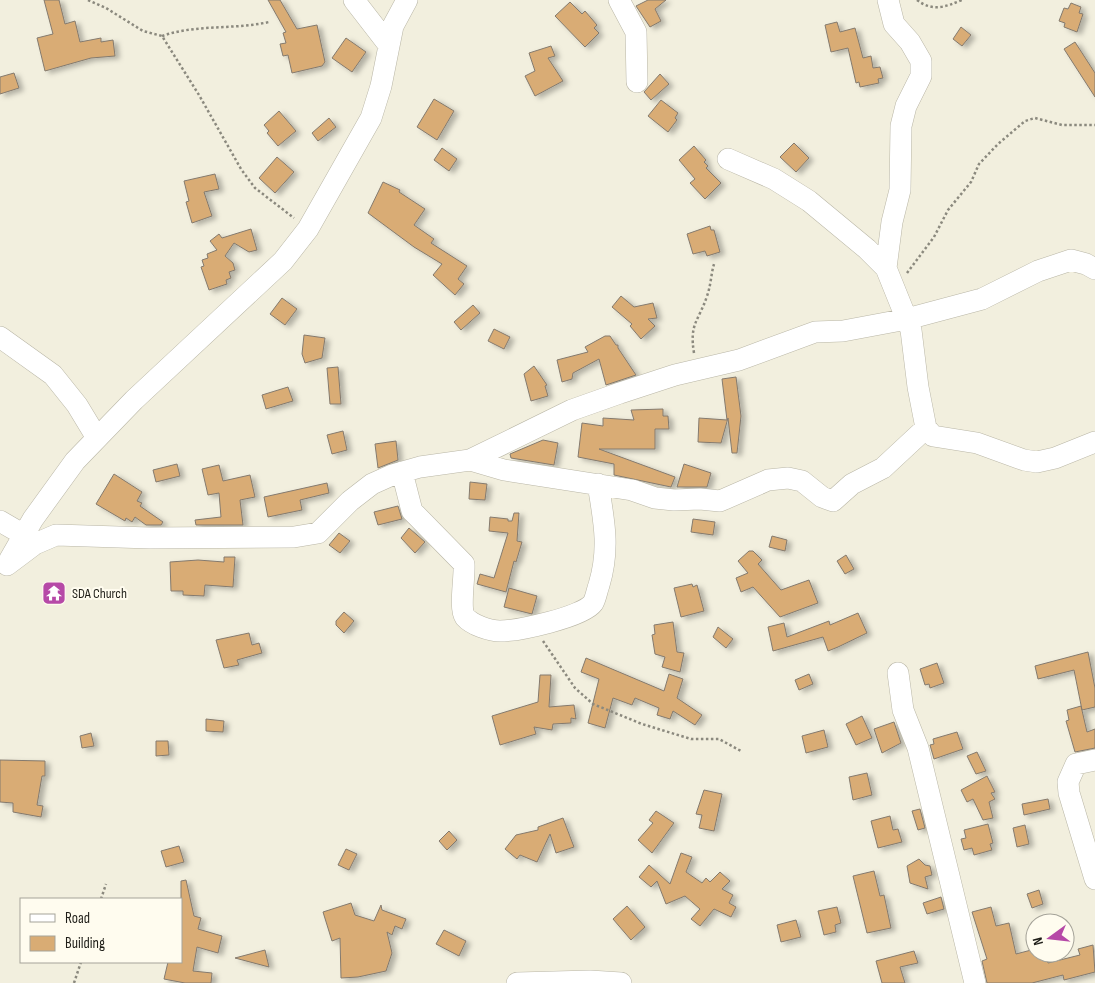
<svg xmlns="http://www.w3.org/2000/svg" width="1095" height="983" viewBox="0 0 1095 983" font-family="'Sofia Sans Condensed',sans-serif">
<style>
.building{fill:#d9ac74;stroke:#847a6e;filter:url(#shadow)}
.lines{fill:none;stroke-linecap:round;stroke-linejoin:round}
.minor-casing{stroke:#b9b6a6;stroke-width:22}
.path{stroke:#8b897e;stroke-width:2.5;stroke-dasharray:2.5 2.5;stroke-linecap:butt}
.minor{stroke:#fff;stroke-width:21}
.labels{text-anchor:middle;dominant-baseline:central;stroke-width:4;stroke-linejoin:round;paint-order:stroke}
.poi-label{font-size:14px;fill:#1f1e18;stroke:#fffcef;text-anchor:start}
</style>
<defs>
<filter id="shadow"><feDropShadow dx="4.5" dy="2.5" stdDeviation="2.5" flood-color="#0004"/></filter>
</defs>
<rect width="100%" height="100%" fill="#f2efde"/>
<path class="building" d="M44,0H59L65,24L75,21L80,42L101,38V42L113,40L115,56L91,58L45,71L37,38L53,34Z
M268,0H280L297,29L317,25L325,62L322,66L292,73L288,55L283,56L280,44L286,43L283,33L286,32Z
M648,0H666L655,9L661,21L650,27L636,6Z
M570,2L582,14L585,11L597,25L594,28L599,33L585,47L555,16Z
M1071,3L1081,7L1079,13L1083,14L1077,32L1064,27L1065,23L1059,21L1064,8L1068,9Z
M837,22L840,32L855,28L863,58L871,56L873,68L880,67L883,78L878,79L879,83L860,87L859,82L856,83L848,48L831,52L825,25Z
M961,27L971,35L962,46L953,39Z
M346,38L366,52L352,72L332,58Z
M1075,42L1095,73V97L1064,49Z
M551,46L555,56L548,58L563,81L535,96L525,76L535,71L529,53Z
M14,73L19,88L0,94V77Z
M660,74L669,84L651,100L644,92Z
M434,99L454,111L437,140L417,127Z
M661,100L678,113L675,118L677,120L668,132L648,116Z
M279,111L296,131L278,146L267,133L269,131L264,125Z
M329,118L336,127L318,141L312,133Z
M794,143L809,158L796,172L780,157Z
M694,146L706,160L704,162L708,166L706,168L721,183L705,199L690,183L695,179L679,160Z
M442,148L457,159L449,171L434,160Z
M277,157L294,172L275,193L259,178Z
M215,174L219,189L204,192L212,216L192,223L186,202L189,201L184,181Z
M383,182L400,190L399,192L425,209L414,225L434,239L431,243L467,266L458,279L464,284L455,295L433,275L442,264L414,247L368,213Z
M710,226L711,230H714L720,252L707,256L705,251L693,254L687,234Z
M251,229L257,250L249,252L234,243L225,256L233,263L235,270L229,272L231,278L226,280L227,284L209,290L201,267L204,266L202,260L208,258L207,254L217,250L210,241L219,234L222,238Z
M621,296L634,307L653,303L657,318L648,319L655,326L641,339L630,326L632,324L612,307Z
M282,298L297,309L285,325L270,314Z
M473,305L480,313L461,330L454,322Z
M494,329L510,337L504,349L488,341Z
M304,335L325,338L322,358L305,363L302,354Z
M605,336H610L616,345H618V348L636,375L606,385L599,359L573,373L572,379L562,382L557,360L588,352L585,347Z
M534,366L547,385L545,386L548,396L531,401L524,374Z
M338,367L341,404H330L327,368Z
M736,377L741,416L737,453H732L728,418L721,443L698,442L699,418L727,420L722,379Z
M288,387L293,401L266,409L262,395Z
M663,409V416H668L669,429H655V449H599L675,477L671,487L614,475V464L578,457L582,423L603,426V418L634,420L631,410Z
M343,431L347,450L332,454L327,435Z
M543,440L558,443L554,465L511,458L510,454Z
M396,441L398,460L378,468L375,444Z
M177,464L180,476L156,482L153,470Z
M684,464L711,473L707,487H677Z
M219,465L223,481L250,475L255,497L240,500L243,525H196L195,520L221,517L219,493L208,495L202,469Z
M114,474L142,492L137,501L142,503L140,506L163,522L161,525H146L135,517L132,522L126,518L125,521L96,504Z
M470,482L487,484L485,500L469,499Z
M327,483L329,493L300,500L302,510L268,517L264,497Z
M398,506L402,519L378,525L374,512Z
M514,513H519L517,541L522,542L516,562L514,561L506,592L477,584L480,574L494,578L508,533L489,531L490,517L508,519V521H512Z
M693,519L715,522L713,535L691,532Z
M409,528L425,542L415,553L401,538Z
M339,533L350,541L340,553L329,545Z
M772,536L787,540L785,551L769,547Z
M749,551H753L762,560L758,564L781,590L809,580L818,603L780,617L753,587L741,592L736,578L748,573L738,561Z
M846,555L854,569L845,574L837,561Z
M224,557H235L233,587L205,585L204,596L183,595V591H171L170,562L198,560L224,562Z
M692,584L693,587L697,585L704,611L681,617L674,588Z
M509,588L537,596L532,614L504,607Z
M344,612L354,621L344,633L336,625V621Z
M858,613L867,633L838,647L828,651L823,637L773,651L768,627L784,623L787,637L829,621L830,625Z
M673,622L677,652L684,653L680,672L662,667L665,657L655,654L652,635L655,634L654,625Z
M718,627L733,639L726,648L713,637Z
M249,633L252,645L259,643L262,653L237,660L239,665L224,668L216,640Z
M1088,652L1095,688V707L1082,710L1074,670L1038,679L1035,666Z
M586,658L664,691L669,674L683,679L677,698L702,715L695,725L673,711L670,719L657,715L659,708L635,698L632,705L613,698L605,728L588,723L599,679L581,672Z
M937,663L944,683L930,688L929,684L925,685L920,669Z
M809,674L813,684L799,690L795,680Z
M540,675H551L549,707L574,705L576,719L571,718V723L553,724L552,730L534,727L536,734L500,745L492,716L538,702Z
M1081,706L1087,732L1095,729V748L1075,752L1066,721L1069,720L1067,710Z
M862,716L872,738L856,745L846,724Z
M206,719L224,721L223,732L206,731Z
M894,722L901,743L882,753L874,729Z
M824,730L828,747L806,753L802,736Z
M957,732L963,749L934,759L930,745L934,744L933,739Z
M91,733L94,746L82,748L80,736Z
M156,741H168L169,755L156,756Z
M977,752L986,771L976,774L967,756Z
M0,760L45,761V776H42L37,805L43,806L41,817L13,812V803L0,802Z
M867,773L872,795L853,800L849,777Z
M987,776L995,792L991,793L995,799L989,802L993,818L983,820L973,799L967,802L961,790Z
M704,790L722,794L714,831L699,828L702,815L696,814Z
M1048,799L1050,809L1024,815L1022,804Z
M920,809L925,828L918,830L912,811Z
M656,811L674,823L652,853L638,840L653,823L649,820Z
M890,816L893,830L898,829L902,842L878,848L871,821Z
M563,818L574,847L556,853L550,834L537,862L520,855L517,859L505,849L516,835L538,830V827Z
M988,824L993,843L990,844L992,850L974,855L972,848L964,850L961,839L966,838L964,830Z
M1025,825L1029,844L1017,847L1013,828Z
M449,831L457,840L447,850L439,841Z
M179,846L184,862L166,867L161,851Z
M346,849L357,854L349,870L338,865Z
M681,853L692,857L686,872L702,883L706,878L710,882L720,872L730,881L722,889L733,895L729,903L736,907L731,917L714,909L700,926L691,919L700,909L685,896L666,904L657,881L651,887L639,877L649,865L670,884Z
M919,859L925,865L930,866L932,875L925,877L928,889L910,883L907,866Z
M874,871L880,896L884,895L891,928L867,933L853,876Z
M186,880L194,916L201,918L198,929L222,936L218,953L197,947L193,971L212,973L211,983H185L164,979L168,962H181V881Z
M1039,890L1043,904L1032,908L1027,894Z
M941,897L944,909L927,914L923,903Z
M351,903L355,915L374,921L381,905L382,910L406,919L402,929L395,926L392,935L387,932L392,953L386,971L358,977L341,978L340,938L332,941L323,912Z
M627,906L645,927L631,940L613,919Z
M837,907L841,923L835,925L836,932L824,935L818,911Z
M991,907L996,926L1009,923L1016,954L1035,949V953H1045L1048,963L1080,955L1078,949L1093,945L1095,972L1064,980L1063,975L1032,983H987L982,961L987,959L972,912Z
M796,920L801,937L781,942L777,925Z
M444,930L466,941L459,956L436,944Z
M265,950L269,967L235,958Z
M914,951L918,963L900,967L905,983H882L876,961Z"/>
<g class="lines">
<g class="minor-casing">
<path id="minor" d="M354,0L388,44
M619,0L636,32L637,82
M888,0L894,24L910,42L921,61V76L906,106L901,126L900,190L892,222L886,268L911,330L918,387L926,428L933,436L977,443L1024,460L1037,462L1055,458L1095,442
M728,159L774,179L809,201L867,249L886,268
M0,337L53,375L77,405L97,438
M470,460L504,470L632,490L655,498L674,500L700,499L720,501L768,480L788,478L802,481L822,497L833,501L852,484L883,468L926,428
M402,472L412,511L464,564C465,577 459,608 465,617C472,625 490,631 500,631C518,631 583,617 593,603C596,598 597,590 599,585C610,548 604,521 598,484
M0,521L24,535
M10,559L33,519L75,461L134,400L283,261L308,229L371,118L381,86L393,26L407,0
M7,565L35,544L56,535L150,538L294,537L318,533L350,501L372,484L392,475L420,467L470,460L572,410L620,393L675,375L739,360L815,332L843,331L907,319L982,299L1038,271L1071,260L1086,264L1095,269
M898,673L903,710L918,748L975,983
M1095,760L1076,764L1068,782L1069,793L1095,879
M517,983L590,981L621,983"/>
</g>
<path class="path" d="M88,0L106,8L143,31L162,36L199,95L241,169L255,188L294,218
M917,0C933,12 945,7 962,0
M162,36C196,24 233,30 269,22
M907,273L934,237L948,210L971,182L979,164L998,144L1025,121L1035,118L1062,125H1095
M694,353C689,323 699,321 707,296C711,285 711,274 714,264
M543,641L575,688L593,704L642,724L691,739H719L741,751
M101,899L106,884
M74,983L81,962"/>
<use href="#minor" class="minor"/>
</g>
<defs>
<g id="temple-square" transform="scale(1.25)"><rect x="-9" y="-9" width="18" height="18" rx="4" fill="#b649a7" stroke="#fffcef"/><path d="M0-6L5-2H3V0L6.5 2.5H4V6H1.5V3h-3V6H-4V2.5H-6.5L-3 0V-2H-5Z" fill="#fff"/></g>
</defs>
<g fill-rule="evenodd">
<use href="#temple-square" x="54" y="593"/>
</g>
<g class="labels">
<g class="poi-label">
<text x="72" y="593">SDA Church</text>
</g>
</g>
<rect x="20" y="898" width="162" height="65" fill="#fffcef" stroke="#a5a399"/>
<rect x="30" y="914" width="25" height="8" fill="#ffffff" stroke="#a5a399"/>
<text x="65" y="923" font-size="15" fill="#1f1e18">Road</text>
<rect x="30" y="936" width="25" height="15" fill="#d9ac74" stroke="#a5a399"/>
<text x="65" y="948" font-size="15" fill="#1f1e18">Building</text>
<g transform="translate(1050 938) rotate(255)"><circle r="24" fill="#fffcef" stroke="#a5a399"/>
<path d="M0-4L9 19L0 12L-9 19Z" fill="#b649a7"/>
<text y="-8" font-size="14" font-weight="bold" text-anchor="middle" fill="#1f1e18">N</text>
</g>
</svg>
